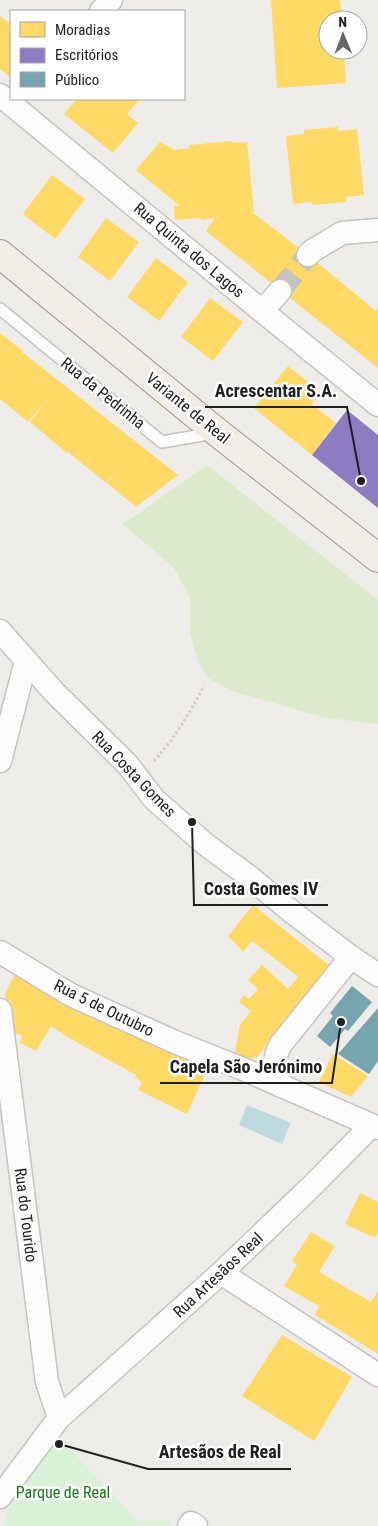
<svg xmlns="http://www.w3.org/2000/svg" width="378" height="1526" viewBox="0 0 378 1526" font-family="'Roboto Condensed',sans-serif">
<style>
.grass{fill:#dce9ca}
.park{fill:#d9f2d7}
.water{fill:#bedadf}
.homes{fill:#ffd966}
.offices{fill:#8e7cc3}
.public{fill:#76a5af}
.lines{fill:none;stroke-linecap:round;stroke-linejoin:round}
.street-tunnel{stroke:#c5c3c1;stroke-width:22;stroke-dasharray:22 11;stroke-linecap:butt}
.lane-casing{stroke:#c5c4c3;stroke-width:14}
.street-casing{stroke:#c5c4c3;stroke-width:25}
.primary-casing{stroke:#a49887;stroke-width:30}
.path{stroke:#d7c9c8;stroke-width:3;stroke-dasharray:2.5 2.5;stroke-linecap:butt}
.lane{stroke:#fcfcfc;stroke-width:11}
.street{stroke:#fcfcfc;stroke-width:22}
.primary{stroke:#f1ece6;stroke-width:28}
.labels{text-anchor:middle;dominant-baseline:central;stroke-width:5;stroke-linejoin:round;paint-order:stroke}
.street-label{font-size:16px;fill:#202020;stroke:#fff}
.park-label{font-size:16px;fill:#127a15;stroke:#fff}
.leader{fill:none;stroke:#202020;stroke-width:2}
.callout-dot{fill:#202020;stroke:#fff;stroke-width:2}
.callout-label{font-size:18px;text-anchor:middle;font-weight:bold;fill:#202020;stroke:#fff;stroke-width:5;stroke-linejoin:round;paint-order:stroke}
</style>
<rect width="100%" height="100%" fill="#eeece9"/>
<path class="grass" d="M207,465L378,600V724L327,718L235,692L208,678L198,662L190,632V598L174,568L122,523L129,520Z"/>
<path class="park" d="M63,1442L139,1522L171,1520L168,1526H3L11,1505L54,1445Z"/>
<path class="water" d="M247,1105L291,1123L282,1144L239,1125Z"/>
<path class="homes" d="M271,0H340L342,20H328V50H344L346,83L277,88Z
M0,16L11,24V74L9,76L0,69Z
M77,99H140L127,114L138,123L113,153L64,114Z
M338,127V131L357,129L364,195L346,197V202L313,205L312,202L293,204L286,136L304,134V130Z
M232,141L233,143L247,142L254,212H252L308,255L376,311L378,308V368L206,231L215,218L201,220V218L175,220L174,206H180L136,170L160,142L174,150L190,148L189,145Z
M52,175L85,199L55,239L23,214Z
M106,218L139,242L110,281L78,257Z
M156,258L188,282L159,321L127,297Z
M210,298L243,322L213,361L181,337Z
M0,333L23,351L22,352L178,475L136,507L107,483L122,464L106,483L68,452L73,445L67,453L30,422L48,398L28,422L0,399V379L6,371L0,378Z
M288,366L320,392L311,404L336,423L312,455L254,408Z
M253,905L330,966L302,999L257,1057L248,1059L235,1052L240,1025L251,1011L239,1002L244,995L249,999L258,989L248,980L262,965L288,989L298,977L252,941L243,952L228,936Z
M16,972L74,1006L207,1070L187,1114L138,1090L142,1082L135,1078L136,1075L69,1038L51,1026L36,1051L20,1043L22,1036L10,1031L5,994Z
M333,1054L368,1076L351,1097L319,1082Z
M360,1193L378,1202V1232L375,1238L345,1224Z
M311,1232L335,1246L319,1272L371,1302L378,1291V1354L315,1315L319,1306L284,1286L297,1265L292,1261Z
M282,1335L352,1377L314,1441L242,1396Z"/>
<path class="offices" d="M347,410L378,435V508L312,455Z"/>
<path class="public" d="M352,986L372,1002L348,1031L345,1029L330,1047L317,1036L333,1016L330,1013Z
M378,1008V1061L369,1074L338,1054Z"/>
<g class="lines">
<path class="street-tunnel" d="M280,291L308,255"/>
<g class="lane-casing">
<path id="lane" d="M0,309L162,442L214,433"/>
</g>
<g class="street-casing">
<path id="street" d="M101,11L111,0
M0,95L262,311L378,405
M308,255L312,251L342,233L378,230
M262,311L280,291
M0,631L55,693L128,765L154,799L205,844L247,875L292,912L351,957L378,975
M0,761L26,661
M0,952L71,995L175,1042L243,1069L378,1128
M0,1010L47,1382L59,1418
M281,1086C275,1070 272,1059 281,1044L351,957
M221,1273L378,1375
M0,1497L59,1418L221,1273L314,1184L371,1126
M189,1526L191,1523L196,1526"/>
</g>
<g class="primary-casing">
<path id="primary" d="M0,254L218,433L378,558"/>
</g>
<path class="path" d="M154,761C174,739 190,713 204,686"/>
<use href="#lane" class="lane"/>
<use href="#street" class="street"/>
<use href="#primary" class="primary"/>
</g>
<g class="labels">
<g class="street-label">
<text transform="translate(189 250) rotate(40)">Rua Quinta dos Lagos</text>
<text transform="translate(103 393) rotate(39)">Rua da Pedrinha</text>
<text transform="translate(188 408) rotate(39)">Variante de Real</text>
<text transform="translate(134 774) rotate(46)">Rua Costa Gomes</text>
<text transform="translate(104 1008) rotate(26)">Rua 5 de Outubro</text>
<text transform="translate(26 1215) rotate(83)">Rua do Tourido</text>
<text transform="translate(218 1275) rotate(-43)">Rua Artesãos Real</text>
</g>
<g class="park-label">
<text x="63" y="1492">Parque de Real</text>
</g>
</g>
<path class="leader" d="M361 481L347 407H205M192 822L194 905H328M341 1022L332 1083H160M59 1444L148 1469H291"/>
<g class="callout-dot">
<circle cx="361" cy="481" r="5"/>
<circle cx="192" cy="822" r="5"/>
<circle cx="341" cy="1022" r="5"/>
<circle cx="59" cy="1444" r="5"/>
</g>
<g class="callout-label">
<text x="276" y="397">Acrescentar S.A.</text>
<text x="261" y="895">Costa Gomes IV</text>
<text x="246" y="1073">Capela São Jerónimo</text>
<text x="220" y="1458">Artesãos de Real</text>
</g>
<rect x="10" y="10" width="175" height="90" fill="#ffffff" stroke="#a6a6a6"/>
<rect x="20" y="22" width="25" height="15" fill="#ffd966" stroke="#a6a6a6"/>
<text x="55" y="35" font-size="15" fill="#202020">Moradias</text>
<rect x="20" y="48" width="25" height="15" fill="#8e7cc3" stroke="#a6a6a6"/>
<text x="55" y="60" font-size="15" fill="#202020">Escritórios</text>
<rect x="20" y="72" width="25" height="15" fill="#76a5af" stroke="#a6a6a6"/>
<text x="55" y="85" font-size="15" fill="#202020">Público</text>
<g transform="translate(343 35) rotate(359)"><circle r="24" fill="#ffffff" stroke="#a6a6a6"/>
<path d="M0-4L9 19L0 12L-9 19Z" fill="#686766"/>
<text y="-8" font-size="14" font-weight="bold" text-anchor="middle" fill="#202020">N</text>
</g>
</svg>
